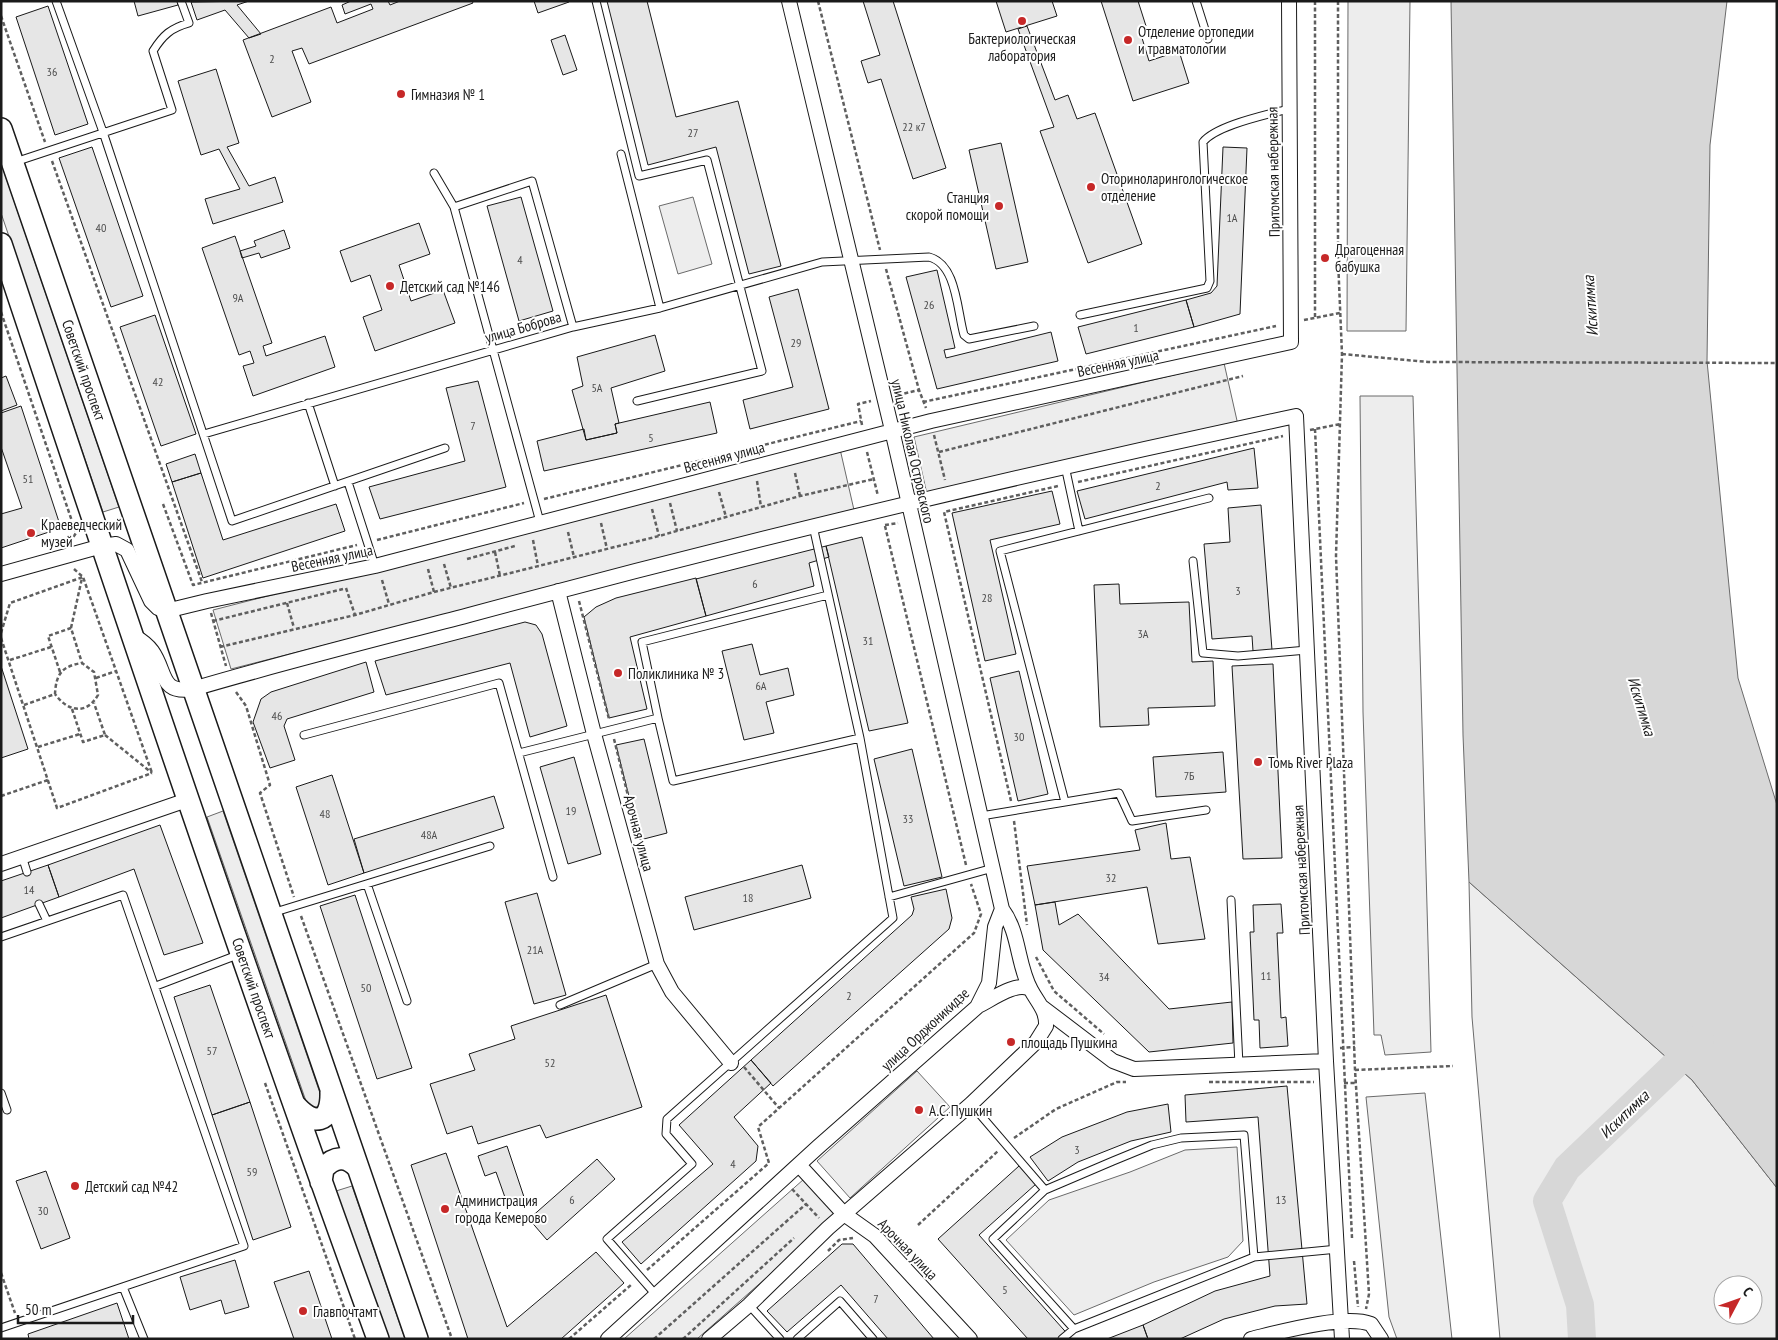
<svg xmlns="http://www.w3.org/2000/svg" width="1778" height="1340" viewBox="0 0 1778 1340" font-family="'PT Sans Narrow',sans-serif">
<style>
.green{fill:#ededed;stroke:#6a6a6a;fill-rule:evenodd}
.water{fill:#d7d7d7;stroke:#6a6a6a}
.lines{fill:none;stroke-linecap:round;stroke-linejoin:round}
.river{stroke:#d7d7d7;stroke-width:28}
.building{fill:#e6e6e6;stroke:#1a1a1a}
.service-casing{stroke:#1a1a1a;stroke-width:9}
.minor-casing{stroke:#1a1a1a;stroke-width:16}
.primary-casing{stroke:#1a1a1a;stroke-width:24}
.path{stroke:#5f5f5f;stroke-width:2.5;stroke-dasharray:4 2.5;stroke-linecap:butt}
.service{stroke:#fff;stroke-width:7}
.minor{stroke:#fff;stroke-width:14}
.primary{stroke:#fff;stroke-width:21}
.poi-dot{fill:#c62828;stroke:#fff;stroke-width:2}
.labels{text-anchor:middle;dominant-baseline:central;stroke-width:4;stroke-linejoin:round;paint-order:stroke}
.number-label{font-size:12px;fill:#4d4d4d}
.poi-label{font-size:15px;fill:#1a1a1a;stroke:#fff;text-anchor:start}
.street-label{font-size:15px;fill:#1a1a1a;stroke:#fff}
.water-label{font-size:16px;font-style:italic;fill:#1a1a1a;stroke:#fff}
</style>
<rect width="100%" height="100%" fill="#fff"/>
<path class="green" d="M1348,1H1410L1406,331H1347Z
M1,163L119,507L103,512L1,213Z
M693,197L712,264L678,274L659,206Z
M1224,363L1238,425L929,503L914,437Z
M1360,396H1413L1431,1052L1385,1055L1381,1035H1374L1363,712Z
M840,449L854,510L231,669L213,610Z
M223,811L322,1099L320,1106L311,1108L307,1104L207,817Z
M1469,882L1692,1080L1777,1188V1339H1500L1472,1017ZM1723,1285H1753V1315H1723Z
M917,1071L950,1107L850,1198L817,1161Z
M1425,1093L1452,1339H1397L1389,1317L1366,1097Z
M1237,1147L1243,1241L1228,1257L1154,1282L1074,1315L1006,1240L1049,1200L1130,1172L1185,1150Z
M804,1179L836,1216L697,1339H624Z
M352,1186L405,1339H387L336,1191Z"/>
<path class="water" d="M1451,1H1727L1710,145L1707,361L1738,678L1777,805V1188L1692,1080L1469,882L1463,735Z"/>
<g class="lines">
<path class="river" d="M1582,1339L1580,1305L1547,1201L1567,1168L1700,1041V1038"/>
</g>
<path class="building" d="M134,1H177L178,5L138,16Z
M249,1L237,5L261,34L249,38L225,10L197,20L191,2Z
M351,1H388L390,5L400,1H472L473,3L309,64L302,48L292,51L311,102L272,117L243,40L331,7L337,23L373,9L371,4L345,14L342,5Z
M534,1H569V2L538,13Z
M607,1H647L676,117L738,101L781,266L749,274L716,147L648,165Z
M863,1H893L946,168L913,179L881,79L868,83L861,61L880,55Z
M996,1H1052L1057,16L1006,32Z
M1101,1H1138L1146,26L1139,28L1149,61L1179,51L1189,83L1133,101Z
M48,6L88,124L55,135L16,17Z
M1027,26L1055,100L1068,95L1077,119L1095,113L1142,244L1088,263L1040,131L1054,127L1018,29Z
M565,35L577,70L563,75L551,40Z
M216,69L239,143L227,147L249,186L275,177L283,202L213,224L205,199L240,189L219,149L201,155L178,81Z
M1001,143L1028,262L996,269L969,150Z
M92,147L143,296L111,307L59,158Z
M1223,147L1247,148L1240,314L1194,327L1186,300L1211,293L1217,286Z
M521,197L553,311L519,321L487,206Z
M419,223L430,254L399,265L411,301L443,290L455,323L375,351L363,317L382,310L370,275L351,282L340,251Z
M284,230L290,248L261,258L259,253L242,258L240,251L256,246L254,241Z
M235,236L272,343L263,346L266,356L325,336L335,367L253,396L243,366L254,363L250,351L239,355L202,248Z
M937,270L955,348L944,350L946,358L1051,332L1058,361L937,389L906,277Z
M798,289L829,409L750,429L743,400L793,387L769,297Z
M1186,300L1194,327L1086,354L1078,327Z
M155,315L196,434L161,446L120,327Z
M655,335L665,371L611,388L619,423L615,424L617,433L586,440L572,390L583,386L577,357Z
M6,376L17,405L1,411V378Z
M478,381L506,487L380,519L369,487L465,461L446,388Z
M710,402L717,433L544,471L537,441L584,429L586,440L617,433L615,424Z
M21,406L61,528L1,548V514L22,508L1,447V413Z
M1254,448L1258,488L1228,490L1227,482L1085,519L1077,491Z
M195,454L201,473L172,482L166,464Z
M201,473L223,540L336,504L345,531L203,578L172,482Z
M1052,491L1060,524L990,540L1016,654L985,661L952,513Z
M1261,505L1272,650L1253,651L1252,636L1212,639L1204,544L1230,542L1228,508Z
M862,537L908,723L869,731L826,546Z
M826,546L829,557L809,563L814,586L706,616L696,579Z
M696,578L706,616L630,637L647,709L609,718L584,617L596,607L616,598Z
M1119,584L1120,604L1189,602L1192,662L1213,661L1215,706L1148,708L1149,725L1100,727L1094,585Z
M525,622L536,625L542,634L567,726L530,737L510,663L386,695L375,661Z
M752,644L760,675L788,668L794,695L766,702L774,733L744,740L722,651Z
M366,662L374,692L287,719L284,726L295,760L270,768L253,722L261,699L271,692Z
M1273,664L1282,858L1243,859L1232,666Z
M1,666L28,749L1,758Z
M1019,671L1048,794L1018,801L990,678Z
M644,739L667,833L640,840L616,745Z
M912,749L942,877L904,886L874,759Z
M1223,752L1226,792L1156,797L1153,757Z
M574,757L601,854L568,864L540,767Z
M332,775L364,873L328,885L296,787Z
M494,796L504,828L364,873L354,839Z
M1166,823L1171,859L1190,857L1205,939L1158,944L1147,887L1035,905L1027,866L1140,850L1135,830Z
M160,825L203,943L164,955L134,869L59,897L48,865Z
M48,865L59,897L1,918V881Z
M802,865L811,898L694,930L685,897Z
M946,889L952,918L949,929L773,1086L751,1060L912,915L914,909L911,897Z
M537,893L566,995L534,1004L505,902Z
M355,895L412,1068L377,1079L320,906Z
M1055,902L1059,925L1078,914L1169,1009L1232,1002L1233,1043L1149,1052L1043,950L1035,905Z
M1281,904L1283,933H1277L1281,1018L1286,1017L1288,1046L1260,1048L1259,1020H1254L1250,932H1254L1253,905Z
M210,985L250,1102L212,1115L174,997Z
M606,995L642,1107L546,1138L540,1125L478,1144L472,1126L447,1134L430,1084L475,1070L469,1054L515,1039L511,1026Z
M751,1060L771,1083L734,1117L758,1146L756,1161L641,1264L622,1242L713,1164L679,1125Z
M1287,1086L1307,1304L1275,1306L1224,1319L1180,1339H1148L1143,1325L1215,1291L1270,1276L1258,1117L1186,1122L1185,1095Z
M250,1102L291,1227L253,1240L212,1115Z
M1168,1104L1171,1132L1131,1141L1078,1162L1048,1181L1030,1157L1062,1137L1127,1112Z
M507,1146L524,1197L507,1203L496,1172L485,1176L478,1156Z
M446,1153L507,1327L596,1252L624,1283L561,1339H468L411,1165Z
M597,1159L615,1179L547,1240L529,1219Z
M1019,1166L1036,1184L979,1235L1072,1339H1028L938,1239Z
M46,1171L70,1238L41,1249L16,1181Z
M842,1244H853L934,1339H888L841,1285L787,1332L767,1311Z
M235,1260L249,1307L225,1314L221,1300L190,1310L180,1277Z
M309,1271L332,1339H294L274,1282Z
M117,1303L129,1339H29L28,1334Z
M1143,1325L1148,1339H1107Z"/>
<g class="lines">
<g class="service-casing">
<path id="service" d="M56,1L103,132L232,521L445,448
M596,1L639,176L707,160L762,371L637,401
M1196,1L1208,39
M621,154L660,308
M15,162L172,110L153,51C163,35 171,28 189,23L181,1
M434,173L454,207L540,522
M454,207L532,181L573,327
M1080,315L1207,288L1210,281L1203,142C1217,125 1267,115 1288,109
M308,403L335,486
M204,434L573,327L660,308L822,262L929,257C957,264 957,311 964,335L969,339L1034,326
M1065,466L1079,531
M348,482L375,566
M1193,561L1203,653L1238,656L1307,650
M658,718L673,781L860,738
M304,735L499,683L553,877
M519,753L658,718L642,642L828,595
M1065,802L1000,551L1209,498
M981,816L1119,793L1132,821L1206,810
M22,856L27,872
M367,884L407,1001
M889,897L993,868
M1231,900L1239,1065
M39,904L47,921
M272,913L490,846
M1,937L123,895L244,1246L1,1328
M156,986L240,954
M560,1005L657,964
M1,1093L7,1110
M971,1104L1045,1190
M1244,1135L1254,1257L1074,1329L993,1239L1045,1190L1113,1161L1152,1145L1181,1138Z
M1254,1257L1338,1249
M123,1287L144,1339
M656,1295L607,1239L692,1164L666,1134L667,1119L893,918L860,738L813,526
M749,1305L780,1339
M797,1339L840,1301L873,1339
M1062,1339L1074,1329"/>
</g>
<g class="minor-casing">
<path id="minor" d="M1,574L102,546L116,544L127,550L151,601L158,608L166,611L207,601L375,566L931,421L1291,342L1289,1
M558,591L594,734L657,964L672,992L731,1063
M134,636C141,640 147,644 152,651C167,672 159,694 193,689C284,662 377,639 469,615C743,541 1019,475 1296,416L1326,1061L1342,1339
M1,864L190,799
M978,1006C991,1000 1016,981 1030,989
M1042,1007L1113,1061L1134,1069L1326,1061
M799,1165L844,1214L875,1236L970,1339
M608,1339L818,1147L977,1007L989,983L995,927L1002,909
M709,1339L749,1305L828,1228L971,1104L1036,1042L1046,1026C1047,1011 1038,1003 1031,990C1017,965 1020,933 1002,909L892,430L789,1
M1251,1339C1280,1332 1344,1314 1371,1324L1381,1339"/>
</g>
<g class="primary-casing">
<path id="primary" d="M1,129L417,1339
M1,244C123,610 246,976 378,1339
M294,1104C313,1127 332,1124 331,1092
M321,1182L323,1169C334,1156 347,1155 358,1168"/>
</g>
<path class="path" d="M818,1L880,250
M1315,1V318
M1338,1V259L1342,354L1336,556L1355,1070L1369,1294L1366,1309
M1,16L45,142
M52,161L202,582
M886,269L919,390L926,408
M1,312L76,533L72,539
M1304,320L1340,313
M1342,354L1428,362L1777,363
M898,395L919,390
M923,402L1276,326
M862,425L858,404L871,401
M1315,429L1352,1238
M1310,430L1340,424
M934,435L945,480
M867,452L878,496
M939,452L1243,376
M795,473L800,496
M757,481L761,507
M1078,482L1283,436
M719,492L726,517
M544,499L861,421
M670,503L677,531
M163,504L193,585L357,545
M652,509L659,536
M601,523L607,549
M885,525L898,523
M885,526L966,865
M568,532L574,557
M377,540L524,503
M533,540L538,566
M495,552L500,576
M467,559L515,546
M444,564L451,588
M74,569L83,577L152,773
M428,569L434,592
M382,580L389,604
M346,588L355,615
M579,601L609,719
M287,603L294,628
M211,613L226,666
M213,621L343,589
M71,628L82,578
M1,633L10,603L83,577
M1,638L57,808L152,773
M220,647L355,615L434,592L659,536L800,496L874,479
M10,660L51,647
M60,672L48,636L71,628L82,663
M96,678L116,671
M236,692L246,706L270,785L260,793L294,897
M24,705L55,694C56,674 62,666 82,663L94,672L98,695C86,716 67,711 55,694
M72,709L83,742L105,735L94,703
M105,735L152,773
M614,739L633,816
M38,747L80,734
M1,796L48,780
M1011,801L944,512L1058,486
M1014,821L1027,925
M301,916L452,1339
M1036,957L1054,991L1104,1034
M1340,1048L1355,1047
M744,1067L779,1108
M1355,1070L1453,1066
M1209,1082H1314
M265,1083L355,1339
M1344,1083H1356
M1014,1138L1056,1109L1117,1082H1126
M792,1189L819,1218
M918,1225L998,1151
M828,1251L839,1240L853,1238
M1354,1261L1358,1307
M647,1270L769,1163L758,1127L974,933L981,914L971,884
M1,1273L15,1313
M569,1339L632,1284
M654,1339L806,1204
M683,1339L794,1238"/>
<use href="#service" class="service"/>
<use href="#minor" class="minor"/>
<use href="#primary" class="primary"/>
</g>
<g class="poi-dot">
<circle cx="1022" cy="21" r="5"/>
<circle cx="1128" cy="40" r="5"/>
<circle cx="401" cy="94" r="5"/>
<circle cx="1091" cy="187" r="5"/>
<circle cx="999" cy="206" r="5"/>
<circle cx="1325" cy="258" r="5"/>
<circle cx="390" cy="286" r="5"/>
<circle cx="31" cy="533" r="5"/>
<circle cx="618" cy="673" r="5"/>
<circle cx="1258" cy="762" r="5"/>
<circle cx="1011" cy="1042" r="5"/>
<circle cx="919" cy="1110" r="5"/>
<circle cx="75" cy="1186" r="5"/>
<circle cx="445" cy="1209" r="5"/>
<circle cx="303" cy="1311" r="5"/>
</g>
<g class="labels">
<g class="number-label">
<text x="272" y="58">2</text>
<text x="52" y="71">36</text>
<text x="914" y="126">22 к7</text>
<text x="693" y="132">27</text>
<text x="1232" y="217">1А</text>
<text x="101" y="227">40</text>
<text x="520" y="259">4</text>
<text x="238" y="297">9А</text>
<text x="929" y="304">26</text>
<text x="1136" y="327">1</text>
<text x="796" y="342">29</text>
<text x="158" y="381">42</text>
<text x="597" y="387">5А</text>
<text x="473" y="425">7</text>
<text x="651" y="437">5</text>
<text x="28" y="478">51</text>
<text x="1158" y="485">2</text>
<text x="755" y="583">6</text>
<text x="1238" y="590">3</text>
<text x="987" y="597">28</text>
<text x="1143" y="633">3А</text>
<text x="868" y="640">31</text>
<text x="761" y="685">6А</text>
<text x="277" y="715">46</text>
<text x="1019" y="736">30</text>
<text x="1189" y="775">7Б</text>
<text x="571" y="810">19</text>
<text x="325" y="813">48</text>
<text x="908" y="818">33</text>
<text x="429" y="834">48А</text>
<text x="1111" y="877">32</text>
<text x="29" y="889">14</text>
<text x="748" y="897">18</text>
<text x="535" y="949">21А</text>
<text x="1266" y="975">11</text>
<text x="1104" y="976">34</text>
<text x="366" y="987">50</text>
<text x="849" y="995">2</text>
<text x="212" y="1050">57</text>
<text x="550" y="1062">52</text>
<text x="1077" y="1149">3</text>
<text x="733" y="1163">4</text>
<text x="252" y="1171">59</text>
<text x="572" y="1199">6</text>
<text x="1281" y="1199">13</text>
<text x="43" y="1210">30</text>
<text x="1005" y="1289">5</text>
<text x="876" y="1298">7</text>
</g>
<g class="poi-label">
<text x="1138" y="31">Отделение ортопедии<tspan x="1138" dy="17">и травматологии</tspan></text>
<text x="1022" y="38" text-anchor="middle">Бактериологическая<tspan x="1022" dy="17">лаборатория</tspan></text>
<text x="411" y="94">Гимназия № 1</text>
<text x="1101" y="178">Оториноларингологическое<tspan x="1101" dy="17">отделение</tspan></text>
<text x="989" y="197" text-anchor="end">Станция<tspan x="989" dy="17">скорой помощи</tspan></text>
<text x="1335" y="249">Драгоценная<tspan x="1335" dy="17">бабушка</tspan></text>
<text x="400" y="286">Детский сад №146</text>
<text x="41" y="524">Краеведческий<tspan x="41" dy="17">музей</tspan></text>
<text x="628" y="673">Поликлиника № 3</text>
<text x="1268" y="762">Томь River Plaza</text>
<text x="1021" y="1042">площадь Пушкина</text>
<text x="929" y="1110">А.С. Пушкин</text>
<text x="85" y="1186">Детский сад №42</text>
<text x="455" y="1200">Администрация<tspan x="455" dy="17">города Кемерово</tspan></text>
<text x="313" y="1311">Главпочтамт</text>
</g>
<g class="street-label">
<text transform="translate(1273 172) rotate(-91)">Притомская набережная</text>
<text transform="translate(523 327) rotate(-16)">улица Боброва</text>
<text transform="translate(1118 363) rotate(-12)">Весенняя улица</text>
<text transform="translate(84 370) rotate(71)">Советский проспект</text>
<text transform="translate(913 451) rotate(77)">улица Николая Островского</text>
<text transform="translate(724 457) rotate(-15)">Весенняя улица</text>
<text transform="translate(332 558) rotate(-12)">Весенняя улица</text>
<text transform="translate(639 833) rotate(75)">Арочная улица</text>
<text transform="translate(1301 870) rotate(-93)">Притомская набережная</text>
<text transform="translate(254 988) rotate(71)">Советский проспект</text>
<text transform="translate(925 1029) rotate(-43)">улица Орджоникидзе</text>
<text transform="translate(908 1249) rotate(46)">Арочная улица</text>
</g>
<g class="water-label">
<text transform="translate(1590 306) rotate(-94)">Искитимка</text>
<text transform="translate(1642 706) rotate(73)">Искитимка</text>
<text transform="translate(1624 1114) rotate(-44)">Искитимка</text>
</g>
</g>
<rect width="1778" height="1340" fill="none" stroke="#1a1a1a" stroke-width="5"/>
<g transform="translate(1738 1300) rotate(49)"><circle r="24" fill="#ffffff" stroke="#a3a3a3"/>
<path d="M0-4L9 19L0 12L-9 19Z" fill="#c62828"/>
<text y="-8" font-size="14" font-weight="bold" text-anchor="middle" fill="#1a1a1a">С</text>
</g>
<path d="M18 1315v8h115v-8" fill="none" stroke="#1a1a1a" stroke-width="2.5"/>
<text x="25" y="1315" font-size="15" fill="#1a1a1a" stroke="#ffffff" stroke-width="4" paint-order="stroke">50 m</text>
</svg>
